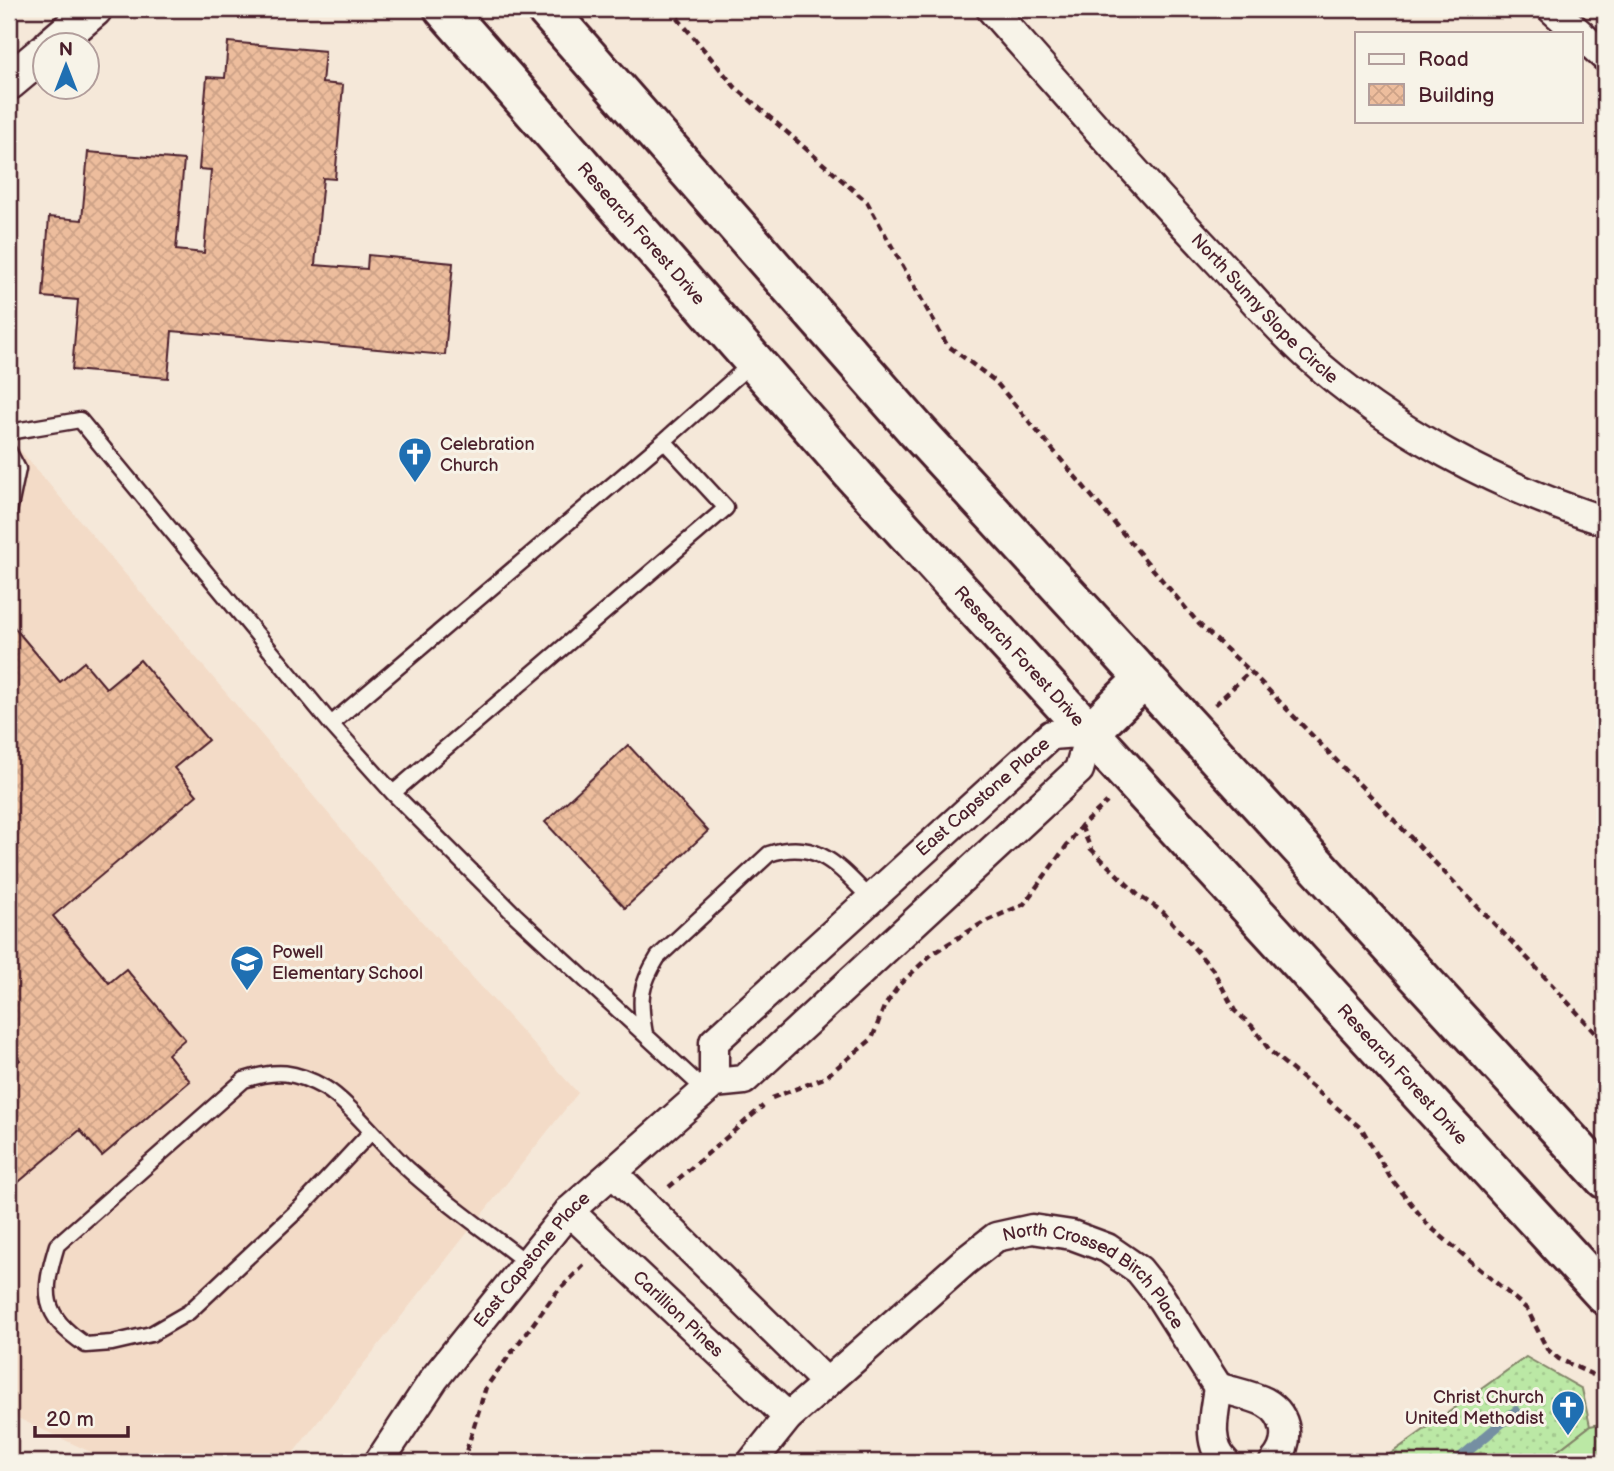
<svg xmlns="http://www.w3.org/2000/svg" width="1614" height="1471" viewBox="0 0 1614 1471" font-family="'Balsamiq Sans',sans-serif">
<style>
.built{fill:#f3dbc7}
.grass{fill:url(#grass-dots);stroke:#828468;stroke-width:2}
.forest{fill:url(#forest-crowns);stroke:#828468;stroke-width:2}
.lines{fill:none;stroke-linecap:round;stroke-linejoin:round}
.stream{stroke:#748fa2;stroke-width:10}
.building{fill:url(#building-cross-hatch);stroke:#4a1f2b;stroke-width:2}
.service-casing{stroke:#4a1f2b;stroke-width:19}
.minor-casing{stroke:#4a1f2b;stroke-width:33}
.tertiary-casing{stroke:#4a1f2b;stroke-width:40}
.secondary-casing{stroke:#4a1f2b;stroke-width:44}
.path{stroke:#4a1f2b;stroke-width:4.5;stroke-dasharray:7 5;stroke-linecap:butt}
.service{stroke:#f7f3e8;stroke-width:14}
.minor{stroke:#f7f3e8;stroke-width:28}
.tertiary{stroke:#f7f3e8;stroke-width:35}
.secondary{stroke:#f7f3e8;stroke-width:38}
.labels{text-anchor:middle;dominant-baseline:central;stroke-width:6;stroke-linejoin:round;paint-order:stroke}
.street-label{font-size:18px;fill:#4a1f2b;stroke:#f7f3e8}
.poi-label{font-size:18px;fill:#4a1f2b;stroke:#f7f3e8;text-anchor:start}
</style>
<defs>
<pattern id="grass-dots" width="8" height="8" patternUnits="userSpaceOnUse" patternTransform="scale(1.75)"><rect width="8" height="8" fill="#bbe8a5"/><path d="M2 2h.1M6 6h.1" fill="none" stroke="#a2c78e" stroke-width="1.8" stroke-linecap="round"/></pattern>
<pattern id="forest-crowns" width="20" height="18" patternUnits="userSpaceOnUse" patternTransform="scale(1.75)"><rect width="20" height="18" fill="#bbe8a5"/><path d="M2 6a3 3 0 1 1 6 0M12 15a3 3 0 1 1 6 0" fill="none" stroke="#a2c78e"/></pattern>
<pattern id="building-cross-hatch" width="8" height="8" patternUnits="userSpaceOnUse" patternTransform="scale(1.75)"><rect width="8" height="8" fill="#edbd9d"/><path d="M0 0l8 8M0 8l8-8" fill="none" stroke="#cda287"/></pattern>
</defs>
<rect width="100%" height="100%" fill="#f5e8d9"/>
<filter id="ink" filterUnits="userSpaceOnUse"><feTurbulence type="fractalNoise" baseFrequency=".0143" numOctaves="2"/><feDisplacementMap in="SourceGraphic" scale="14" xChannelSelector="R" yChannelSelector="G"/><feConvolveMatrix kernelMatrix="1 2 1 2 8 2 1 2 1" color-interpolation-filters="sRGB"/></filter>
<g filter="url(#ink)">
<path class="built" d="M9,437L394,891L578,1093L286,1462H112L9,1414Z"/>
<path class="grass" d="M1526,1357L1582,1389L1590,1426L1543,1462H1379Z"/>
<path class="forest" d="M1600,1424L1605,1426V1462H1543L1590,1426Z"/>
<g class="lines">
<path class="stream" d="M1455,1462L1516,1411"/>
</g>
<path class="building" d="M228,42L325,51L322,83L343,85L335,179L323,178L315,265L367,269L368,255L453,263L445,355L172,331L168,378L72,370L78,300L43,297L49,217L82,220L88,152L184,160L176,250L204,253L211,170L199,169L207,77L225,78Z
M9,621L60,682L84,662L106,688L140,660L208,740L174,768L197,795L53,916L109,983L126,969L185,1039L168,1054L190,1081L102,1156L80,1130L14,1186L9,1180V1069L20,1060L9,1046Z
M628,745L708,831L625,908L545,822Z"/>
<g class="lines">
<g class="service-casing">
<path id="service" d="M9,432L80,420L331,724L393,793L726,508L664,441L331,724
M664,441L752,363
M9,452L18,469L9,512
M393,793L515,915L706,1091
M645,1034C639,1000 639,987 658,957L769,854C817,838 838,866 870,898
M371,1132L302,1206L189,1312L151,1334L112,1343L86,1345C41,1315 42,1294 57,1245L244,1080C277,1069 295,1071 325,1088C349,1102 386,1150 409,1170C446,1204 488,1232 527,1263"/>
</g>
<g class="minor-casing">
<g id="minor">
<path id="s1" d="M991,9C1066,94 1140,179 1218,261C1247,292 1275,326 1306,354C1389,430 1498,487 1605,521"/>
<path d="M1552,9L1579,33"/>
<path d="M1581,35L1605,57"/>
<path d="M613,1173L827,1383"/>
<path id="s2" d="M569,1211L788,1417"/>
<path id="s3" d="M379,1462L434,1379L569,1211L714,1083L744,1080L1079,770L1090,732L1051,735L714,1042V1083"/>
<path id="s4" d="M752,1462L788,1417L964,1262L996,1237L1032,1229L1072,1235L1107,1248L1139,1270L1159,1295L1218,1387"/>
<path d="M1225,1462C1205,1442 1215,1412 1218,1387C1233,1392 1251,1395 1265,1402C1289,1415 1291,1444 1274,1462"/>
</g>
</g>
<g class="tertiary-casing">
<path id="tertiary" d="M51,46L94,9
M9,82L46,51"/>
</g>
<g class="secondary-casing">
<g id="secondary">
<path id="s5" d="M444,9L859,481L1605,1295"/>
<path d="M546,9L917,431L1605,1179"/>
<path d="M1090,732L1145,678"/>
</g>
</g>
<path class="path" d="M670,9L735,87L867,202L947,345L995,381L1199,624L1250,671L1531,962L1605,1043
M1215,705L1250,671
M1081,826L1091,849L1139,896L1163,912L1213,970L1235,1011L1252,1026L1271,1052L1362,1129L1390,1177L1428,1225L1527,1309L1547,1349L1559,1359L1602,1379L1605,1384
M772,1098L824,1078L872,1039L884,1007L900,984L933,953L984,922L1024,904L1081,826L1107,802
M669,1187L763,1106
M463,1462L486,1387L556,1293L585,1264"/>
<use href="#service" class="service"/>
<use href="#minor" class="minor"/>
<use href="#tertiary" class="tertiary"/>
<use href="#secondary" class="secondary"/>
</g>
</g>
<defs>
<g id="church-pin" transform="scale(1.75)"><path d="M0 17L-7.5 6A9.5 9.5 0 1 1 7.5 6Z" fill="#1f6fb2" stroke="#f7f3e8"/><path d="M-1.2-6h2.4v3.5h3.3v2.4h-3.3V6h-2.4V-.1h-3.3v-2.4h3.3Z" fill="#fff"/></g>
<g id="school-pin" transform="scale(1.75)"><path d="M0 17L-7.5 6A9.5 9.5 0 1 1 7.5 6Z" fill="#1f6fb2" stroke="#f7f3e8"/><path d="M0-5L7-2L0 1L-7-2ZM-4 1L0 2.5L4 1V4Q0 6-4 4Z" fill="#fff"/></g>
</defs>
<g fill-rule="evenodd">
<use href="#church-pin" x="415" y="454"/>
<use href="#school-pin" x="247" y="962"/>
<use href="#church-pin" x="1568" y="1407"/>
</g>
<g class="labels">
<g class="street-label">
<text stroke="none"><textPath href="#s5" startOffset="299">Research Forest Drive</textPath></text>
<text stroke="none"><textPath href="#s1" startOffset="406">North Sunny Slope Circle</textPath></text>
<text stroke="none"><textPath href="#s5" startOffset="866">Research Forest Drive</textPath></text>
<text transform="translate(983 797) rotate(-41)">East Capstone Place</text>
<text stroke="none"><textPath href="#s5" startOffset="1433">Research Forest Drive</textPath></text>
<text stroke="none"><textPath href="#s3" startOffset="254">East Capstone Place</textPath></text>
<text stroke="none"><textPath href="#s4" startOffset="448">North Crossed Birch Place</textPath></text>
<text stroke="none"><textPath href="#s2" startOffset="150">Carillion Pines</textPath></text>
</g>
<g class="poi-label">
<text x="440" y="444">Celebration<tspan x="440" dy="21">Church</tspan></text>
<text x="272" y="952">Powell<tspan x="272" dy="21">Elementary School</tspan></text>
<text x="1544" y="1397" text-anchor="end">Christ Church<tspan x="1544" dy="21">United Methodist</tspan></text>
</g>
</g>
<rect width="1614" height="1471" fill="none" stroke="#f7f3e8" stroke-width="35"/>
<rect x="18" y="18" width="1579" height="1436" fill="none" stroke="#4a1f2b" stroke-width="2.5" filter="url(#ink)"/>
<rect x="1355" y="32" width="228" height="91" fill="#f7f3e8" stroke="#b29e9c" stroke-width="2"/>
<rect x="1369" y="54" width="35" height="10" fill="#f7f3e8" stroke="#b29e9c" stroke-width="2"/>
<text x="1418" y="66" font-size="21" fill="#4a1f2b">Road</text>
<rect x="1369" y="84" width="35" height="21" fill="url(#building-cross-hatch)" stroke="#b29e9c" stroke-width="2"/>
<text x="1418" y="102" font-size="21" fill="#4a1f2b">Building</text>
<g transform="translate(66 66)"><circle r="33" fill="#f7f3e8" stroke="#b29e9c" stroke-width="2"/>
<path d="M0-5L12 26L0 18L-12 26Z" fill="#1f6fb2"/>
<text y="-10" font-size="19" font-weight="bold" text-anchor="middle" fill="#4a1f2b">N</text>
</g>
<path d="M35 1426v10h93v-10" fill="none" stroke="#4a1f2b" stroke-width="3.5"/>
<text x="46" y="1426" font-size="21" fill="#4a1f2b" stroke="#f7f3e8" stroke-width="5" paint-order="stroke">20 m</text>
</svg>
